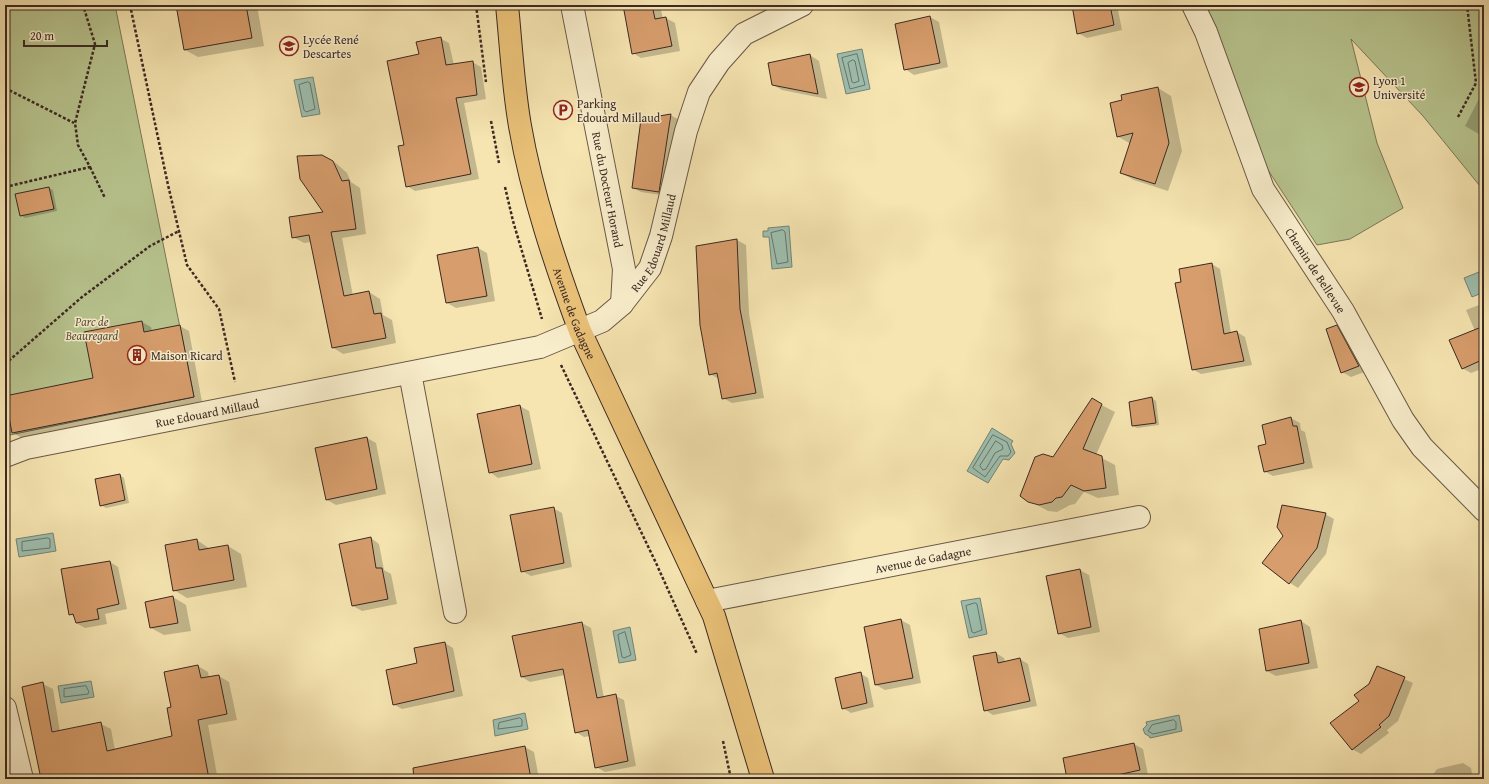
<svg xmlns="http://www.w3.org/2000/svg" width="1489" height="784" viewBox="0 0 1489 784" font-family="'Gentium Book Plus',serif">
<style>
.green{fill:#b8c58f;stroke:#7a7759}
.water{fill:#9dbfaf;stroke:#768377}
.shadow{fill:#0003}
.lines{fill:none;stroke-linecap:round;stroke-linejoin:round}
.shore{stroke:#6c7469;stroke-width:1}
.building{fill:#d79d6c;stroke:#3b2923}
.minor-casing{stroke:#6a5846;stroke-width:24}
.primary-casing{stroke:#3b2923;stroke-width:24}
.path{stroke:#3b2923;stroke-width:2.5;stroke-dasharray:3 2;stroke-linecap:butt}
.minor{stroke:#f9eecc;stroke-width:22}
.primary{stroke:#ebc278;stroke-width:22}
.labels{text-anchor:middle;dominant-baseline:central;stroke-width:3;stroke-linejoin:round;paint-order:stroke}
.poi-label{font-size:12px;fill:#3b2923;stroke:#f9eecc;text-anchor:start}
.street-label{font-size:12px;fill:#3b2923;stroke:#f9eecc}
.park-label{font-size:12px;font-style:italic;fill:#5a503e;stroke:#f9eecc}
</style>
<rect width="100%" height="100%" fill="#f6e5b1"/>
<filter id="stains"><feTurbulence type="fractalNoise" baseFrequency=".005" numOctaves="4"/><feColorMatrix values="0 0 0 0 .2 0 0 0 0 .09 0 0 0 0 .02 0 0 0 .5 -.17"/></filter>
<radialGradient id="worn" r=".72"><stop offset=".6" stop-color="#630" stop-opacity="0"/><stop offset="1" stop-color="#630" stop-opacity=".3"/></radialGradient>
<path class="green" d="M5,5H115L194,397L5,436Z
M1201,5H1484V191L1423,116L1351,39L1377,143L1403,208L1350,239L1317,245L1268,170Z"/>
<path class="water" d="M862,49L870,89L846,94L837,54Z
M313,77L320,114L302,117L294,80Z
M789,226L792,267L772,269L769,237H763V231H768V228Z
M1484,270V292L1472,297L1464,278Z
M992,428L1013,441L1011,444L1015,453L1009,460L1003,459L988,483L967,471Z
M53,533L56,551L19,557L16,539Z
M980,598L987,634L969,638L961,601Z
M630,627L636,660L619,663L613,631Z
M91,681L94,697L61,703L58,686Z
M525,713L528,729L495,736L493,720Z
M1179,715L1182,731L1150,738L1149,736L1145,734L1143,729L1147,725L1146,722Z"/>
<path class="shadow" d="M177,5H257L264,46L198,57L185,50Z
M624,5H660L663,19L666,18L675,23L680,51L641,58L633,53Z
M1073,5H1117L1122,30L1087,38L1078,33Z
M930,17L939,22L948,67L914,75L905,69L896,24Z
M440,38L449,43L454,65L472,62L481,67L486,99L464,103L479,179L415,191L407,186L405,146L420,55Z
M810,55L819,61L827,99L782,90L773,85Z
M1158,88L1171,96L1182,151L1168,191L1134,180L1121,173L1131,144L1117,136L1124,101Z
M1484,89V137L1465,126Z
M670,115L678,119L667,196L641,192L633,188Z
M326,157L337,164L347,173L351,182L360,188L366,234L342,238L353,296L369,292L380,299L383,315L392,320L396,343L343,354L332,347L312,242L304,243L293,237L324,213Z
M49,188L53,190L57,211L25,218L20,215Z
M737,240L746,245L749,314L764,398L732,403L723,398L719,379L710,374Z
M478,248L487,253L495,301L456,308L447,303Z
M1212,264L1220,269L1231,333L1237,332L1245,337L1252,365L1201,374L1192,369L1182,283Z
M1484,303V368L1471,373L1462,368L1475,331L1466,310Z
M142,322L151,327L152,331L180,326L189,331L202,402L22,438L13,433L94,379L85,332Z
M1336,326L1345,332L1367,371L1351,377L1342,372Z
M1152,398L1156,401L1159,425L1137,428L1133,426Z
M1092,400L1115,412L1096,455L1115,465L1119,495L1098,498L1084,492L1075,504L1070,505L1057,512L1048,511L1021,496L1053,458Z
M520,406L529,411L541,469L498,478L490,472Z
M1291,418L1300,423L1301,430L1305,432L1313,468L1273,476L1264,471L1267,445Z
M367,438L376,443L386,494L336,505L327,500Z
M120,475L124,478L129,503L106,508L101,505Z
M553,508L562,513L572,567L531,576L522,571Z
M1325,514L1334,519L1326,554L1298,588L1290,583L1285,536Z
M371,538L379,544L384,570L391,574L397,604L362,611L353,606Z
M197,540L210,549L228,546L241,554L247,587L187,598L174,590Z
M110,562L118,567L127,609L105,614L107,624L85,628L76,623L75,617L70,614Z
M1080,570L1089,575L1100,632L1068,638L1059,633Z
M173,597L186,605L191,631L164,635L151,628Z
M901,620L910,625L921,683L885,690L876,685Z
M1301,621L1310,627L1318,668L1276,676L1267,671Z
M582,623L591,628L604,698L616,696L624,700L636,766L605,772L596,767L590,736L584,737L576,732L565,675L530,682L522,677Z
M445,643L453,648L463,696L402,709L393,704L418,664Z
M996,653L1004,658L1005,662L1020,659L1028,664L1037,706L993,715L985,710Z
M198,666L208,672L209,678L219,676L229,682L237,720L208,725L217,775L226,779H42L43,684L53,689L60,732L101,724L111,729L115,750L173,737V707Z
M1377,667L1413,683L1398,721L1387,730L1389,733L1361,754L1352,749L1360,701Z
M860,673L868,678L874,707L851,713L843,708Z
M1134,744L1143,749L1148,775L1130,779H1068Z
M525,747L534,752L539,779H447Z
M1463,763L1471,768L1473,779H1424L1432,776L1437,769Z
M931,776L937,779H914Z"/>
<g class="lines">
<path class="shore" d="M857,54L865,85L850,89L842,58Z
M853,60L855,61L859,81L854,83L852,82L848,63Z
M308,82L310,83L315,109L306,112L304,110L299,85Z
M783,230L785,232L788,262L777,264L771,233Z
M993,435L1007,442L1011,452L1008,456H1000L985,477L973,468Z
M996,441L1002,445L1003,449L995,453L986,469L983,470L980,466Z
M48,538L50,539V548L22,551V542Z
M975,603L977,604L982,630L974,633L972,632L966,606Z
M625,632L631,655L624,658L622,657L618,635Z
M86,686L89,692L88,694L64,697V689Z
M520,718L522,720V726L498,729L499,723Z
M1174,720L1176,722V729L1153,734L1148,731L1152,725Z"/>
</g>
<path class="building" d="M176,5H246L252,38L184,50Z
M623,5H652L655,19L666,17L672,46L632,54Z
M1072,5H1110L1114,25L1077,34Z
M930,16L940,63L904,70L895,24Z
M441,37L446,65L473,61L477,95L456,98L471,174L406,187L398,146L404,145L387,61L419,54L416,42Z
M810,54L818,94L772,85L768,63Z
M1158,87L1169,143L1155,184L1120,173L1133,133L1117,137L1110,103L1122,100L1121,95Z
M671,114L659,192L632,188L641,119Z
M322,155L333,161L342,181L349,180L356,229L331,232L344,296L369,291L374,314L381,313L386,338L332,348L309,235L292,238L289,217L323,212L300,179L297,156Z
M49,187L54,209L20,216L15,194Z
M737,239L740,309L756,393L722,399L717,373L709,375L700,325L696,246Z
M478,247L487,296L446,303L437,255Z
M1212,263L1224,334L1237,331L1244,361L1192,370L1175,283L1181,282L1179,269Z
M142,321L144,332L180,325L194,397L12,433L5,396L93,378L84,332Z
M1337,325L1359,366L1341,373L1326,329Z
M1484,326V359L1462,369L1449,340Z
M1152,397L1156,423L1132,426L1129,402Z
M1092,398L1102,404L1083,449L1102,456L1106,488L1084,491L1071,485L1062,497L1056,498L1052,502L1039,505L1028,502L1020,496L1035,457L1043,454L1053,457Z
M520,405L532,464L489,473L477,414Z
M1291,417L1293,426H1297L1304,463L1264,472L1258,446L1266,444L1262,425Z
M367,437L377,489L326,500L315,448Z
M120,474L125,500L100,506L95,479Z
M1282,505L1326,513L1317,548L1289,584L1262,563L1283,536L1277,527Z
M554,507L564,563L521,572L510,515Z
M371,537L376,568H382L388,599L352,606L339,544Z
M197,539L199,550L228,545L234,580L173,591L165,545Z
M110,561L119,604L97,609L99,619L76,623L73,614L69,615L61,569Z
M1080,569L1091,627L1058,634L1046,576Z
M173,596L178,623L150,628L145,602Z
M901,619L913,678L875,685L864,627Z
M1301,620L1309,663L1266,671L1259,629Z
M582,622L597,698L616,694L628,761L595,768L588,730L575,733L563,669L521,677L512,636Z
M445,642L454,691L393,705L386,670L417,663L414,648Z
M996,652L998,663L1020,658L1030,701L984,711L973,656Z
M198,665L201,678L219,675L227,714L198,720L209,779H41L22,687L43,682L52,732L101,722L107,751L172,736L167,708L171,707L164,672Z
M1377,666L1405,677L1389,716L1379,725L1381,727L1352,750L1330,723L1359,701L1354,695L1369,684Z
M861,672L867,703L842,709L835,678Z
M1134,743L1140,770L1113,776L1114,779H1067L1063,758Z
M525,746L531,779H414L413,768Z"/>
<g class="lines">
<g class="minor-casing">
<g id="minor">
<path id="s1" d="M572,5L624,269L622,304"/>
<path id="s2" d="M1193,5L1206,32L1263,189L1343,311L1403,420L1422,447L1484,510"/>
<path d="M410,373L455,612"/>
<path id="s3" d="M5,456L26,448L540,347L602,321L622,304L650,268L661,236L686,131L699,92L719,62L744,34L802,5"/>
<path id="s4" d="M707,601L1139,517"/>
<path d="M5,708L22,779"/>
</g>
</g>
<g class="primary-casing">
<g id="primary">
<path id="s5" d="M507,5C511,45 513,86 520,126C532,195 556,266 580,331L714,616L763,779"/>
</g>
</g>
<path class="path" d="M130,5L168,185L187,265L219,309L235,382
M476,5L486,82
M5,88L74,123
M1458,117L1476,83L1467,5
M491,121L499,163
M90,167L105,198
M5,187L90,167L78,145L75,123L95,44L83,5
M505,187L513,221L542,319
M5,364L82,297L150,246L179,231
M561,365L656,563L697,654
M723,741L731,779"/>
<use href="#minor" class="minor"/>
<use href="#primary" class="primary"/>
</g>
<defs>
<g id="school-ring" transform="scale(1)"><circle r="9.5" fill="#f9eecc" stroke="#8f2418" stroke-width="1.5"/><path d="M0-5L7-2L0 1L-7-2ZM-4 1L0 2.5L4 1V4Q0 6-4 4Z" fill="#8f2418"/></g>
<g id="university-ring" transform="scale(1)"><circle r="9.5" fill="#f9eecc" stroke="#8f2418" stroke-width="1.5"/><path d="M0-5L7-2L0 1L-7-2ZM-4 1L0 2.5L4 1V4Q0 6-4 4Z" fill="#8f2418"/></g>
<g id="parking-ring" transform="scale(1)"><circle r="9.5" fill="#f9eecc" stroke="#8f2418" stroke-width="1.5"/><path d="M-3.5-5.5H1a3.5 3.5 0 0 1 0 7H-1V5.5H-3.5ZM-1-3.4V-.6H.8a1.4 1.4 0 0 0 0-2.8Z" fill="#8f2418"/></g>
<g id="building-ring" transform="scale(1)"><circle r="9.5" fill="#f9eecc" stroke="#8f2418" stroke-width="1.5"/><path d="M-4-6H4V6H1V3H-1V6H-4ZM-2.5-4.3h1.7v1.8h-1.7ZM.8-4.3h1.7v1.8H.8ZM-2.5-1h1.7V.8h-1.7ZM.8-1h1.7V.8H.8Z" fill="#8f2418"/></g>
</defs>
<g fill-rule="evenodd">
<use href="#school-ring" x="289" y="46"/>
<use href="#university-ring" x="1359" y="87"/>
<use href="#parking-ring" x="563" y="110"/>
<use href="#building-ring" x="137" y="355"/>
</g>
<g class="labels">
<g class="poi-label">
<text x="303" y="39">Lycée René<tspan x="303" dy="14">Descartes</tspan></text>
<text x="1373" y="80">Lyon 1<tspan x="1373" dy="14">Université</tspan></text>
<text x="577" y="103">Parking<tspan x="577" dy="14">Edouard Millaud</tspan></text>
<text x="151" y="355">Maison Ricard</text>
</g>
<g class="street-label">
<text stroke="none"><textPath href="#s1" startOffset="188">Rue du Docteur Horand</textPath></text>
<text stroke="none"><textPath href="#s3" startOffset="710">Rue Edouard Millaud</textPath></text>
<text stroke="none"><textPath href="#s2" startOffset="294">Chemin de Bellevue</textPath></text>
<text stroke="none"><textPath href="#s5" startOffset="317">Avenue de Gadagne</textPath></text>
<text stroke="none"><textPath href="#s3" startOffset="207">Rue Edouard Millaud</textPath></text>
<text stroke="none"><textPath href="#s4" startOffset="220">Avenue de Gadagne</textPath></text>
</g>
<g class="park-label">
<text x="92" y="321">Parc de<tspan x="92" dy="14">Beauregard</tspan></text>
</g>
</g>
<rect width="1489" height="784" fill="none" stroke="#f6e5b1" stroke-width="20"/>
<rect x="6" y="6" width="1477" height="772" fill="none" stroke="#3b2923" stroke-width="2"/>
<rect x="10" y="10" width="1469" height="764" fill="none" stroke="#3b2923"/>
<path d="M24 40v6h83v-6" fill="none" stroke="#3b2923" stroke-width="2"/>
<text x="30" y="40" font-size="12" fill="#3b2923" stroke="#f9eecc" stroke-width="3" paint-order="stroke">20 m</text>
<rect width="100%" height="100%" filter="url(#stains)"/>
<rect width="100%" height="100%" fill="url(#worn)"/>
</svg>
